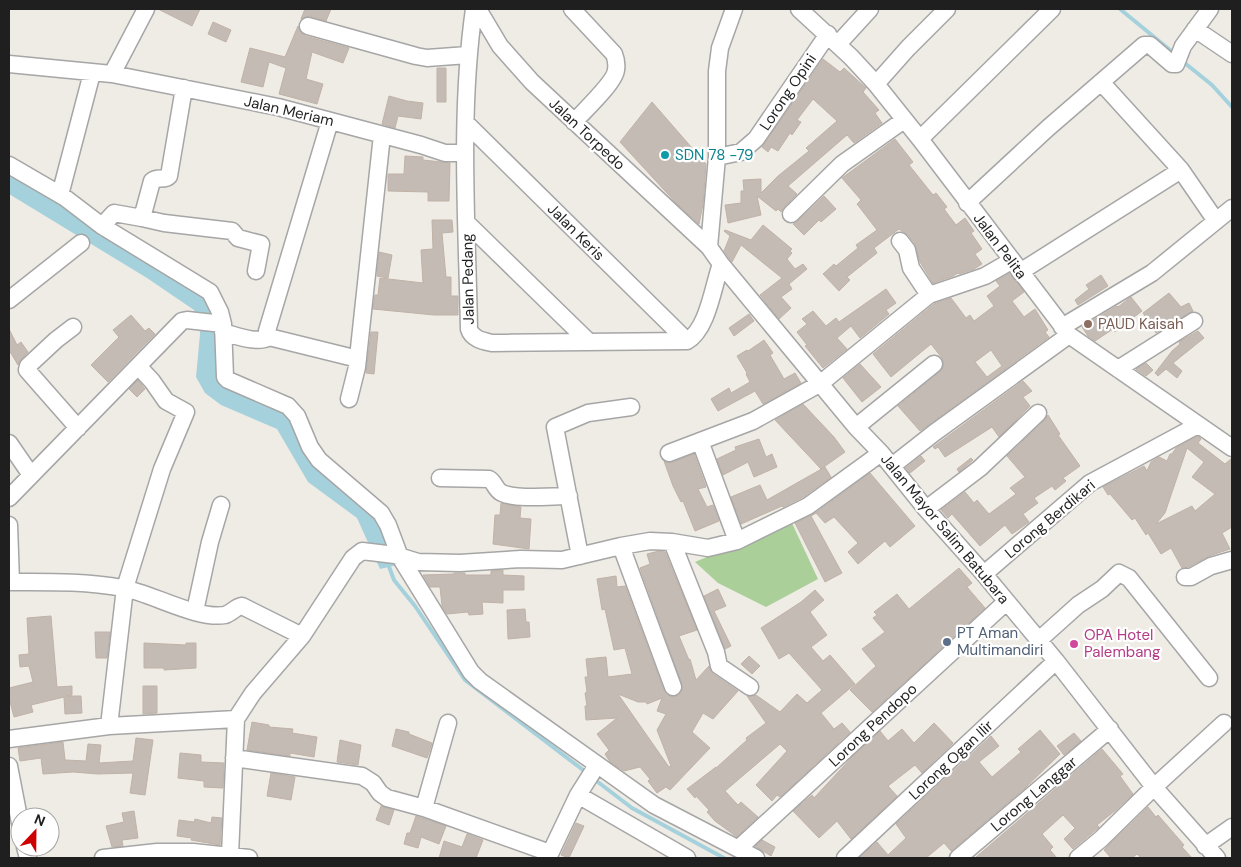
<svg xmlns="http://www.w3.org/2000/svg" width="1241" height="867" viewBox="0 0 1241 867" font-family="'DM Sans',sans-serif">
<style>
.forest{fill:#aacf99}
.water{fill:#a5d1dd}
.lines{fill:none;stroke-linecap:round;stroke-linejoin:round}
.stream{stroke:#a5d1dd;stroke-width:4}
.building{fill:#c4bbb4;stroke:#c1b2a7;fill-rule:evenodd}
.minor-casing{stroke:#a6a6a6;stroke-width:19}
.minor{stroke:#fff;stroke-width:16}
.culture-dot{fill:#0f9aa8;stroke:#fff;stroke-width:2}
.education-dot{fill:#8d6e63;stroke:#fff;stroke-width:2}
.service-dot{fill:#5c6f8a;stroke:#fff;stroke-width:2}
.hotel-dot{fill:#d1479c;stroke:#fff;stroke-width:2}
.labels{text-anchor:middle;dominant-baseline:central;stroke-width:4.5;stroke-linejoin:round;paint-order:stroke}
.street-label{font-size:15px;fill:#1f1f1f;stroke:#fff}
.culture-label{font-size:15px;fill:#0d838f;stroke:#fff;text-anchor:start}
.education-label{font-size:15px;fill:#785e54;stroke:#fff;text-anchor:start}
.service-label{font-size:15px;fill:#4e5e75;stroke:#fff;text-anchor:start}
.hotel-label{font-size:15px;fill:#b23c85;stroke:#fff;text-anchor:start}
</style>
<rect width="100%" height="100%" fill="#efece5"/>
<path class="forest" d="M791,521L818,579L766,607L718,583L695,562Z"/>
<path class="water" d="M9,171L208,292L216,310L217,374L297,419L305,444L377,513L397,565L380,569L357,518L308,482L277,429L221,405L205,393L196,377L200,334L199,321L194,310L147,278L9,194Z"/>
<g class="lines">
<path class="stream" d="M1120,9L1176,55
M1181,60L1212,85L1232,107
M388,564L394,580L415,606L465,680L587,773
M594,779L632,808L724,858"/>
</g>
<path class="building" d="M158,9H200L192,26Z
M305,9H331L326,21L310,16L301,19Z
M213,22L231,30L226,42L208,34Z
M298,26L301,33L305,36L349,48L343,63L312,52L306,79L323,84L317,104L279,94L286,68L269,62L263,87L241,82L250,48L285,57Z
M823,59L840,72L844,68L866,88L863,92L879,110L875,113L882,123L854,143L847,135L788,186L797,194L784,207L781,212L778,209L776,211L757,196L761,215L728,223L725,205L741,203V191H744L743,180L761,179V193L778,176L809,151L806,148L837,121L813,99L797,120L801,122L792,135L790,133L778,151L771,147L768,152L762,147Z
M437,68H446V102H437Z
M389,96L407,101L423,103L421,119L398,116L395,128L382,124Z
M652,102L706,164L703,204L699,224L677,204L620,142Z
M895,139L913,162L909,165L933,195L936,193L947,207L944,209L956,225L965,218L974,231L971,233L982,249L975,254L982,264L974,269L959,274L958,273L953,276L933,283L920,262L915,244L908,235L899,229L874,248L877,253L847,277L850,280L839,291L823,274L834,264L836,266L858,248L856,245L877,230L857,204L861,200L842,178Z
M405,156L423,157V160L450,163L449,201H428V192L388,191V174H404Z
M824,196L836,209L821,222L819,220L804,235L793,224L798,221Z
M432,220H452L453,232L442,233L446,277H451V296H458V315H434L373,309L375,295H378L380,278L423,283L421,250L433,249Z
M763,225L792,249L790,251L792,253L787,259L795,269L803,264L807,269L789,284L792,289L781,297L791,308L779,319L760,295L782,278L741,245L732,262L724,251L730,236L724,231L725,230L751,240Z
M379,252L392,255L388,278L377,276Z
M1010,273L1024,292L1012,301L1024,317L1035,309L1048,330L1045,332L1049,337L920,431L898,406L941,371L943,367L942,358L931,344L891,377L873,354L934,304L951,298L966,318L970,315L974,321L994,306L987,296L1000,286L996,281ZM991,350L1002,366L987,377L975,362Z
M1101,275L1108,286L1078,305L1075,300L1089,289L1086,285Z
M886,289L896,303L886,310L889,314L860,338L851,326L837,338L847,349L823,368L805,346L807,345L797,332L807,324L802,319L813,311L826,326L836,318L839,322Z
M1169,293L1181,307L1189,303L1193,311L1156,333L1143,313Z
M1131,297L1142,311L1134,317L1133,315L1115,332L1113,329L1095,341L1088,336L1082,327L1117,306L1118,307Z
M749,314L754,321L734,336L729,328Z
M131,315L145,331L149,328L155,334L108,382L91,365L119,337L113,330Z
M9,329L17,345L21,342L28,352L21,359L18,365L9,350Z
M1198,331L1204,338L1173,363L1182,371L1177,378L1166,369L1158,376L1155,373L1172,351L1180,344L1179,342Z
M371,332H378L374,374L366,373Z
M764,340L773,353L770,355L784,379L795,373L801,383L763,404L755,391L718,411L711,399L729,388L731,393L750,382L746,374L747,373L737,356L747,350L748,351Z
M1146,363L1153,370L1146,376L1136,369Z
M860,364L881,387L862,402L843,378Z
M138,380L145,389L137,397L129,389Z
M1023,381L1032,391L1023,397L1030,406L999,437L992,427L945,457L938,447L935,449L933,447Z
M803,404L834,437L845,452L821,469L775,420Z
M1048,415L1060,434L1058,435L1080,466L1063,478L1066,481L1055,490L1052,486L1034,498L1038,503L1023,514L1029,522L1012,534L1005,525L980,546L952,514L948,518L941,510L965,492L974,503L977,500L989,514L1016,494L1010,488L1025,477L1007,456L1045,420Z
M1198,436L1201,439L1198,443L1225,464L1232,458V527L1222,533L1230,549L1209,556L1188,567L1182,568L1171,548L1161,554L1148,533L1146,535L1135,518L1132,520L1110,494L1108,495L1103,487L1144,466L1147,471L1151,462L1159,457L1167,461L1170,454H1172L1176,448ZM1187,448L1204,462L1192,477L1215,494L1195,511L1192,506L1156,524L1165,513Z
M759,439L766,457L772,454L777,467L754,477L748,462L723,475L717,459L736,450L735,447Z
M694,454L706,487L698,489L707,507L713,505L719,521L695,531L683,501L681,502L673,486L664,461L673,462Z
M921,456L925,461L910,473L906,468Z
M971,458L973,460L959,472L957,469Z
M825,467L831,477L803,497L783,507L782,506L741,524L731,497L760,485L767,500Z
M870,473L915,526L890,547L885,541L858,564L848,552L858,543L834,517L825,523L816,513L811,516L842,573L825,582L795,523L814,514Z
M501,503L521,507L520,518L531,519L529,549L493,544L495,515H500Z
M659,551L665,552L697,630L679,636L689,660L690,659L696,680L709,666L713,674L738,691L713,719L703,713L692,732L710,748L670,790L666,787L657,793L648,781L650,779L640,767L624,771L610,762L605,754L609,750L597,734L617,718L586,720L585,706H587L585,693L587,692L585,677H588L586,659L606,657L608,677L632,674L625,648L614,650L605,609L602,610L597,579L616,576L617,587L625,586L664,691L667,695L672,697L677,696L681,693L682,684L640,568L650,564L647,554ZM618,694L638,702H646L647,704L662,698L657,711L666,714L657,730L671,766L669,767Z
M959,568L972,583L967,587L985,608L872,712L850,690L876,666L862,649L885,632L873,618L877,615L874,612L897,594L909,609Z
M503,570V575L524,576V590H503V603L482,602L483,614L469,615L468,612L447,614L442,606L440,587H430L423,575L454,574V573H465V575H491V571Z
M718,589L726,606L714,611L731,646L725,649L704,596Z
M815,590L824,600L810,612L827,635L811,647L823,661L830,655L855,684L821,713L834,729L842,723L850,732L780,797L777,795L772,801L756,785L787,751L780,744L725,791L738,805L741,802L758,817L737,837L715,821L707,812L709,810L696,796L695,798L687,789L716,767V768L747,740L746,738L766,723L747,696L756,695L780,712L797,694L807,703L822,690L789,653L779,659L761,628L801,602Z
M525,609L526,622H529L530,637L508,639L507,610Z
M51,616L57,687L72,686V695L66,696H81L82,713L65,714L64,697L31,705L33,712L14,717L9,698V688L33,682L29,666L20,667L19,655L29,654L27,618Z
M95,632H110L107,658H96Z
M144,643L186,645V643H196V668L164,670V668H144Z
M749,656L760,666L752,674L741,664Z
M143,686H157V713L143,714Z
M252,722L269,725V727L293,729L292,733L317,737L314,757L290,753V756L247,750Z
M934,723L953,743L922,773L915,765L888,786L897,796L851,839L837,821L819,838L793,811L812,795L814,798L853,756L880,731L888,741L902,729L914,743Z
M396,729L409,732V734L432,743L427,758L392,746Z
M1040,730L1060,754L1025,788L951,851L944,843L926,858H859L877,842L888,855L906,838L896,824L991,736L999,746L979,762L992,777L1021,752L1018,749Z
M1074,733L1081,741L1064,755L1057,746Z
M136,738L153,740L145,795L130,793L133,773L98,774L73,772L43,774L41,758L20,761L18,748L63,742L65,760L86,761L88,744L101,745L99,763L133,761Z
M340,740L361,745L358,765L337,762Z
M1102,749L1123,774L1120,776L1133,794L1116,810L1097,825L1099,827L1092,833L1073,849L1064,839L1075,828L1063,815L1042,834L1053,847L1050,850L1057,858H975Z
M180,753L201,755V762L224,763L223,788L204,787V781L178,778Z
M271,773L295,777L291,800L267,796Z
M381,806L394,810L389,825L376,820Z
M1148,807L1156,817L1158,815L1184,845L1182,847L1192,858H1141L1137,854L1132,858H1111L1104,850Z
M134,811L138,838L122,840L123,846L112,847L106,826L124,822L122,813Z
M416,816L446,826L439,844L421,837L418,848L404,844L407,833H410Z
M212,817L222,818L220,845L191,840L192,838L177,836L179,820L194,822L195,819L211,823Z
M576,823L584,826L569,858L561,855Z
M467,834L483,840L476,858H439L444,841L462,847Z
M762,840L775,847L771,856L755,846Z"/>
<g class="lines">
<g class="minor-casing">
<path id="minor" d="M474,9C459,115 467,223 469,329C472,339 483,341 492,343L687,341C708,329 713,286 721,264
M478,9L500,46L532,82L709,247L721,264L856,427L881,453L926,509L984,574L1056,661L1154,787L1217,858
M572,9L614,54C616,59 617,64 616,70C615,82 584,111 574,122
M799,9L851,57L876,84L920,139L1069,335L1232,448
M308,26L416,56L427,58L468,55
M1195,29L1232,54
M838,44L870,9
M9,64L112,74L278,107L421,145L445,153H464
M112,74L146,9
M1101,82L1181,170L1216,221
M876,84L908,48L947,9
M330,121L267,331L268,336L273,338L358,359
M466,123L687,341
M920,139L1052,9
M717,157L741,152L756,139L828,34
M9,165L64,197L102,226L210,292L220,312L223,324L225,377L228,380L288,406L297,416L310,447L319,460L381,513L388,525L400,557L471,672L480,681L654,805L756,858
M60,195L92,73
M967,203L1048,128L1144,45H1150L1172,64H1176L1183,46L1210,9
M791,214L842,164L904,120
M142,218L164,223L232,231L238,238L261,244L256,271
M467,223L589,342
M102,226L114,213L142,218L152,181C157,176 165,181 169,176L184,88
M900,241L907,250L911,268L929,295
M709,247L717,157V71L720,48L734,9
M1020,272L1181,170
M9,300L81,243
M73,327L56,340L28,366L27,370L78,428
M1062,327L1152,273L1232,208
M223,332C238,336 256,344 270,337
M1118,369L1194,321
M349,399L357,367L382,135
M856,427L934,364
M700,441L737,541
M9,443L31,475
M669,453L753,421L821,383L929,295L985,276L1011,261
M892,466L934,433L1069,335
M440,478L489,479C495,482 495,490 502,493C517,500 552,496 569,496
M9,498L182,321L187,320L223,324
M926,509L980,468L1038,413
M9,525L11,582
M672,542L716,652L719,666L750,687
M621,546L673,687
M580,556L555,427L588,413L631,407
M984,574L1090,483L1198,425
M1185,577H1191L1211,566L1232,560
M9,582C48,582 84,581 123,588C151,593 197,620 225,615C232,613 235,607 242,606L302,636
M195,611L210,542L221,505
M1039,640L1078,605L1102,589L1119,573L1129,578L1209,678
M109,726L125,588L162,469L186,412L166,401L152,381L138,366
M9,739L109,726L236,719
M234,758L362,776L373,783L380,793L387,798L424,808L550,853
M9,766L20,823
M578,795L687,858
M424,808L448,723
M1205,846L1232,827
M25,847L28,858
M739,848L1006,602
M230,855L236,719L253,693L302,636L353,558L362,551L395,555L418,562L460,563L521,559L562,560L621,546L650,541L672,542L708,548L737,541L808,506L881,453
M103,858L157,852H193L249,858
M548,858L578,795L597,765
M845,858L1056,661
M958,858L1110,729
M1078,858L1101,839L1154,787L1224,723"/>
</g>
<use href="#minor" class="minor"/>
</g>
<circle class="culture-dot" cx="665" cy="155" r="5"/>
<circle class="education-dot" cx="1088" cy="324" r="5"/>
<circle class="service-dot" cx="947" cy="642" r="5"/>
<circle class="hotel-dot" cx="1074" cy="644" r="5"/>
<g class="labels">
<g class="street-label">
<text transform="translate(788 92) rotate(-56)">Lorong Opini</text>
<text transform="translate(289 111) rotate(13)">Jalan Meriam</text>
<text transform="translate(587 134) rotate(43)">Jalan Torpedo</text>
<text transform="translate(576 232) rotate(45)">Jalan Keris</text>
<text transform="translate(1000 246) rotate(53)">Jalan Pelita</text>
<text transform="translate(468 279) rotate(-91)">Jalan Pedang</text>
<text transform="translate(1050 519) rotate(-40)">Lorong Berdikari</text>
<text transform="translate(945 529) rotate(50)">Jalan Mayor Salim Batubara</text>
<text transform="translate(873 725) rotate(-43)">Lorong Pendopo</text>
<text transform="translate(951 760) rotate(-43)">Lorong Ogan Ilir</text>
<text transform="translate(1034 794) rotate(-40)">Lorong Langgar</text>
</g>
<g class="culture-label">
<text x="675" y="155">SDN 78 -79</text>
</g>
<g class="education-label">
<text x="1098" y="324">PAUD Kaisah</text>
</g>
<g class="service-label">
<text x="957" y="633">PT Aman<tspan x="957" dy="17">Multimandiri</tspan></text>
</g>
<g class="hotel-label">
<text x="1084" y="635">OPA Hotel<tspan x="1084" dy="17">Palembang</tspan></text>
</g>
</g>
<rect width="1241" height="867" fill="none" stroke="#1f1f1f" stroke-width="20"/>
<g transform="translate(35 832) rotate(22)"><circle r="24" fill="#ffffff" stroke="#a5a5a5"/>
<path d="M0-4L9 19L0 12L-9 19Z" fill="#cd0002"/>
<text y="-8" font-size="14" font-weight="bold" text-anchor="middle" fill="#1f1f1f">N</text>
</g>
</svg>
